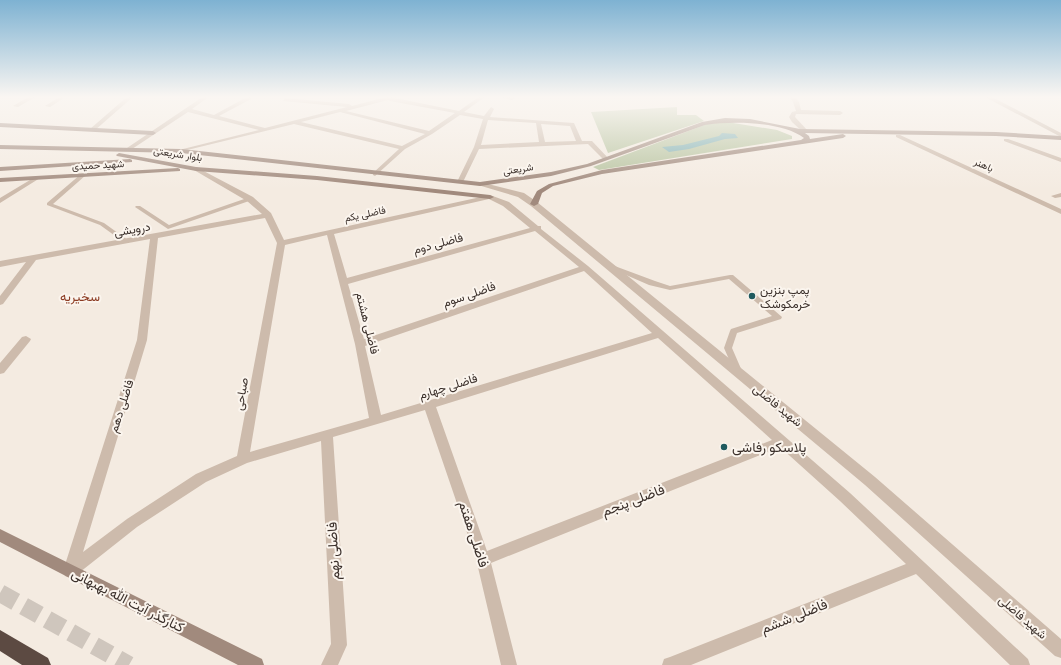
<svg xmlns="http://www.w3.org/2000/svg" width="1061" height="665" viewBox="0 0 1061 665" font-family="Ubuntu,Vazirmatn,sans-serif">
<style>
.green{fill:#b8c4a0}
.water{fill:#7fb0b2}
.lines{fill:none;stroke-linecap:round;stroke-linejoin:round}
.highway-tunnel{stroke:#cfc6bd;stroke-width:18;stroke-dasharray:18 9;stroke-linecap:butt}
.lane{fill:#cdbbac;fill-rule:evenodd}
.street{fill:#cdbbac;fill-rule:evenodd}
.secondary{fill:#a18a7d;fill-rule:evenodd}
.highway{fill:#5c4a42;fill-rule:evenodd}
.poi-dot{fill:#1f5a5e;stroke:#fbf5ee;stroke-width:1.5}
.labels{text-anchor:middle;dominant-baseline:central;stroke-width:4;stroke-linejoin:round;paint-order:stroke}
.far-street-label{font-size:10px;fill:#3b302b;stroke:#fbf5ee}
.street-label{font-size:12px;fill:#3b302b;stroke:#fbf5ee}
.poi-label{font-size:12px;fill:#3b302b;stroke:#fbf5ee;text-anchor:start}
.neighbourhood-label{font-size:13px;fill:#8c3b22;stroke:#fbf5ee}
.near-poi-label{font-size:14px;fill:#3b302b;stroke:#fbf5ee;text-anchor:start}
.near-street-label{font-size:14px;fill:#3b302b;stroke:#fbf5ee}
</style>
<rect width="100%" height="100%" fill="#f4ebe1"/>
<path class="green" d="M677,107V115H696L704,121L608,153L591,112Z
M727,122L777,130L792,136V139L599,170L593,167L707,124Z"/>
<path class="water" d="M722,133L735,134L738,138L725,139L689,149L669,152L662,147L683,145L719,136Z"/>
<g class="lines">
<path class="highway-tunnel" d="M0,593L129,665"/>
<path class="lane" d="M81,174L86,175L53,204L104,223L129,241V243H125L100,225L47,205V203Z
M250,197L252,198V200L168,229L135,207L136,206H140L169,225Z
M612,265L655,281L670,286L730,275H733L782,317L781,319L737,333L732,348L742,371L741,373H735L724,348L730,331L731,329L772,316L729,279L670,290L649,285L610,268L609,267Z"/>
<path class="street" d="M30,96H37L18,107L13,106Z
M61,96H67L50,107L45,106Z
M128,96H134L94,131H90V129Z
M204,96H210L192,109L214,115L247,97H251V99L219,116L265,128L347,107L283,101L285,98L349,104L352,106L390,96H400L395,98L459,111L480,96H486L464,112L484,116L491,107L494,109L490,117L574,123L582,141H592L609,159L604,160L588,144L479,149L463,182L458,183L457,182L474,147L483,119L460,115L432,134L405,149L375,176L373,175V173L399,149L294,124L179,152V150L259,130L188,112L129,151L124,150ZM388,100L390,101L455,113L429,131L346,111ZM340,112L425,134L402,146L301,122ZM488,120L536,123L539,142L481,145ZM541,124L570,126L576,141L545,142Z
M495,96H512L515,98L512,100Z
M789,96H794L799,102L801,110L840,111L843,113L840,115L796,114L795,117L808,131L803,132L792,122L789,117L792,112L796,111L793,102Z
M983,96H990L1061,133V137Z
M896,135H900L1061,209V214L896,137Z
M1004,139H1008L1061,158V162L1004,141Z
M196,167L253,197L271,213L284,240L490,195L509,202L538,226H541V229L588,266L850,493L1028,659L1030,665H1010L916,574L691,665H662L664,659L670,657L906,564L840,501L780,447L491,563L517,665H501L476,559L425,410L333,437L347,645L338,665H321L331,644L321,441L247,463L206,482L137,527L75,576L70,578L65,576L63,571L137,340L150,239L36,260L3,304L0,305V296L26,262L0,267V261L262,214L247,201L194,170V168ZM489,199L503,206L530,228L347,278L334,234ZM265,218L277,243L237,456L196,474L127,519L83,552L147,340L158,238ZM535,231L579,267L364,339L348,284ZM327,235L355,344L369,418L250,452L285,245ZM584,271L652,333L381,415L365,346ZM658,338L772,440L487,551L436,407Z
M35,177L40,178L0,203V198Z
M480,182L524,193L537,202L875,477L1061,639V658L1055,656L865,485L531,206L518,197L478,185L477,184Z
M1061,193V197L1055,198L1051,196Z
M26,336L31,339L30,341L4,373L0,374V363L22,337Z"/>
<path class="secondary" d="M725,118L750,119L800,129L996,132L1061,136V140L996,136L805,133L809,136L810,139L843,134L846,136L843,138L602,174L553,186L542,193L538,204L534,206L530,204L537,191L549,184L602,170L801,140L804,138C782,121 732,121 705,125L591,166L551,176L480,186L181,153L0,149V145L181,149L480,182L551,172L587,164L702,122Z
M0,123L153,131L156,133L153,135L0,127Z
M119,153L196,167L317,176L490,195L494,197L490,199L317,180L196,171L117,156L116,155Z
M130,159L132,160V162L0,171V167Z
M178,168L180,169V171L0,182V178Z
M0,529L262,659L264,665H238L0,542Z"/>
<path class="highway" d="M0,630L48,658L51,665H22L0,651Z"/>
</g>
<linearGradient id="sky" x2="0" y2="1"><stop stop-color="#7eb2d2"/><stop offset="0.51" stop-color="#faf6f2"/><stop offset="1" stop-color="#faf6f2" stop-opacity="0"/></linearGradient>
<rect width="1061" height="190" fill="url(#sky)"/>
<g class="poi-dot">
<circle cx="752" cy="296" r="4"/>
<circle cx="724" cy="447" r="4"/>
</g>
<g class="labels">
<g class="far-street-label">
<text transform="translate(178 154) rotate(9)">بلوار شریعتی</text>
<text transform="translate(98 165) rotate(-3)">شهید حمیدی</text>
<text transform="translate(984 165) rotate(25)">باهنر</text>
<text transform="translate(518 169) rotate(-9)">شریعتی</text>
<text transform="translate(365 214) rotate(-12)">فاضلی یکم</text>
</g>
<g class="street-label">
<text transform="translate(132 229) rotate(-10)">درویشی</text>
<text transform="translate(438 243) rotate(-15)">فاضلی دوم</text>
<text transform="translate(469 294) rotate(-19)">فاضلی سوم</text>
<text transform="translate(368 323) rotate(76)">فاضلی هشتم</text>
<text transform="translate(448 386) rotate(-17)">فاضلی چهارم</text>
<text transform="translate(241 394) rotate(-80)">صباحی</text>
<text transform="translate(778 405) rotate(39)">شهید فاضلی</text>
<text transform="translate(121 406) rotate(-72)">فاضلی دهم</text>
<text transform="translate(1023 617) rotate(41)">شهید فاضلی</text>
</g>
<g class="poi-label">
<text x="760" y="289">پمپ بنزین<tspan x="760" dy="14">خرمکوشک</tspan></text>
</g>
<g class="neighbourhood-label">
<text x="80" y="296">سخیریه</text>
</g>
<g class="near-poi-label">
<text x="732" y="447">پلاسکو رفاشی</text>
</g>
<g class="near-street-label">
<text transform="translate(633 500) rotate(-21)">فاضلی پنجم</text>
<text transform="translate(474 534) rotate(72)">فاضلی هفتم</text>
<text transform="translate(333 551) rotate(-93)">فاضلی نهم</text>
<text transform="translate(128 600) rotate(27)">کنارگذر آیت الله بهبهانی</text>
<text transform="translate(794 616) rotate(-22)">فاضلی ششم</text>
</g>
</g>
</svg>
